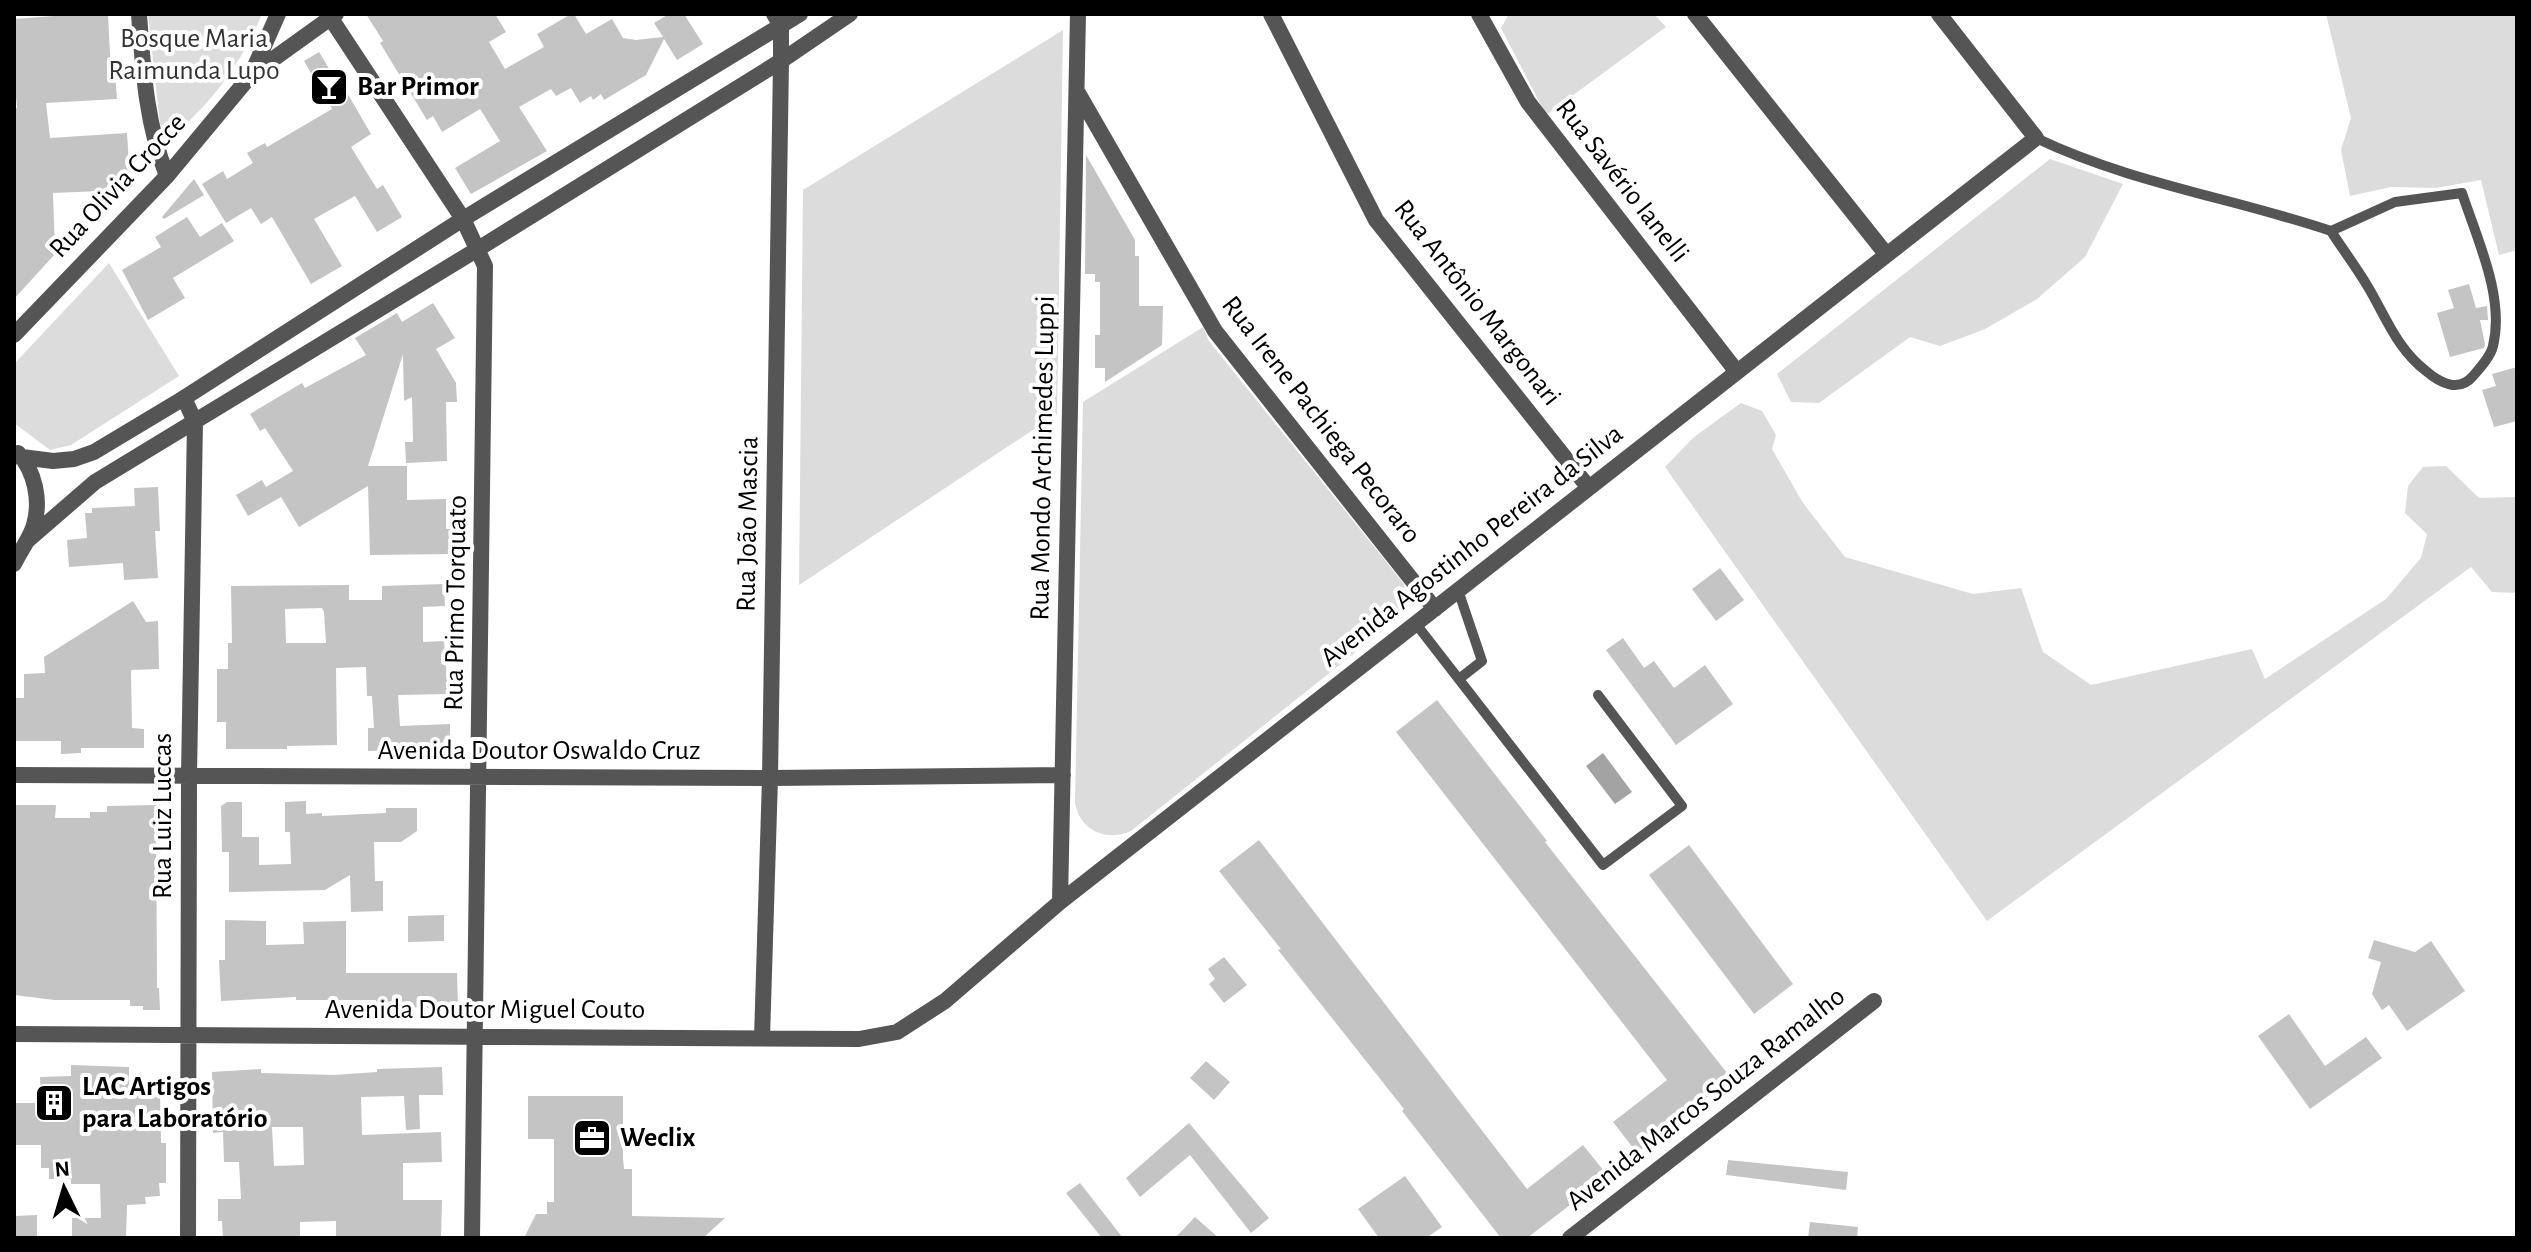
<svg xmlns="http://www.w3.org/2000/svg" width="2531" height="1252" viewBox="0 0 2531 1252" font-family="'Alegreya Sans',sans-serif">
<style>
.green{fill:#dcdcdc}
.water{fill:#a3a3a3}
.building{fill:#c4c4c4;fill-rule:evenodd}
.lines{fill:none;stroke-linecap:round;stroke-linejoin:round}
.service{stroke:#555;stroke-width:10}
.minor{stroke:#555;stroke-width:16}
.tertiary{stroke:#555;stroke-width:16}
.labels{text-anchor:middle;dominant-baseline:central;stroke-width:8;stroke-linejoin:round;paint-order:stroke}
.park-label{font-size:28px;fill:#333;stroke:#fff}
.poi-label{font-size:28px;font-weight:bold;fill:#000;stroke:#fff;text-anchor:start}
.street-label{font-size:28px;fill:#000;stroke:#fff}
</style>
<rect width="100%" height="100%" fill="#fff"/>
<path class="green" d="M148,14H262C242,62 214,100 175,134L165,132L160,124Z
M1509,14H1654L1666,27L1546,115L1501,28Z
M2326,14H2517V250L2499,255L2481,180L2436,188L2391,187L2350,196L2341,150L2351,118Z
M1063,30L1057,414L799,585L803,190Z
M2050,159L2123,184L2085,257L2037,299L1985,329L1940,346L1910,337L1819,403L1791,402L1777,374Z
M109,263L179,376L71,445L50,450L14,423V364Z
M1203,327L1209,341L1404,584L1406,606L1401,616L1131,831C1107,842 1080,831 1075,803L1083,402Z
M1741,403L1762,411L1776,435L1772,449L1803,503L1845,557L1973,594L2021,588L2043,652L2091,685L2252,649L2265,679L2386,599L2421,558L2427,534L2405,513L2408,486L2423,467L2446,466L2479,498L2517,497V593L2492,592L2471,567L1987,921L1665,467L1694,437Z"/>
<path class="water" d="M1603,753L1632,792L1615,804L1586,766Z"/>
<path class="building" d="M81,14H108L111,74H115L117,99L46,103L50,138L127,133L130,180L126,190L53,193L55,254L14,299V109L17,108L14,74V19Z
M366,14H495L506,32L489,42L505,69L544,47L537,34L571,14H574L586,34L612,19L623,38L636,40L663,37L654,23L669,14H684L703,44L677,60L664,39L646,75L604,100L601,94L593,100L591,96L580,103L571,88L556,96L551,89L519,107L547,151L471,194L455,168L500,141L480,109L442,132L433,116L427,120L380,43L383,41Z
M319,52L344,93L346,91L371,134L351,147L377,189L383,185L402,217L377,232L355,196L314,219L342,266L311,284L272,217L261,224L251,208L226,223L202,184L223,171L227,179L253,163L247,153L265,143L267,147L332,109L304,61Z
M1086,155L1135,240V256H1139V306H1163L1162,345L1105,382V368H1095V335H1100V282H1095V274H1085Z
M194,179L204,195L164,219L162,217Z
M187,217L200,237L222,223L234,241L173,278L185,298L148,320L122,270L161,247L155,237Z
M2469,284L2476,308L2487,306L2488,320H2480L2485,344L2484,348L2450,357L2437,313L2454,308L2448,290Z
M433,303L455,338L436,349L456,383L457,402H446L447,461L406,463L405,442H413L412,397L404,401L403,354L368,466H407V500L446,499V529H451V554L370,555L368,486L299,527L281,497L248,516L236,495L262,480L266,487L293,471L265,428L260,431L250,414L302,383L305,388L366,355L355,338L397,313L402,322Z
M2517,367V421L2494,427L2482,390L2496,386L2492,374Z
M158,487L160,531H155L158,578L124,580L123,563L69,567L67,540L87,538L85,513H92V508L135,506L134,488Z
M1720,568L1744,600L1716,621L1692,589Z
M444,584L445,606L423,607V642L444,641L448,694L398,695L400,726L450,724V739L443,740L444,749L368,751V728H374L372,696H367L366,667L336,668L337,745L287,746V749H226V722H217V669H228V643H232L231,586L349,585V600H382V586ZM322,608L324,612L326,643H286L285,609Z
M133,601L146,622L158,621L159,669L131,670L132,728L144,729V748H81V753L61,754V741H14V698H24V674L45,673L44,657Z
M1623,638L1644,668L1654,661L1674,688L1705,665L1733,704L1676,745L1606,650Z
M1437,700L1547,841L1545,842L1731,1078L1637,1153L1613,1122L1667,1080L1396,732Z
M306,801V814L322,813V816L386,813V808H417V831L401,842H374L375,881H383V911L351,912L350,875L325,890L229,892V852H222L221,806L227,802H242V837H259V865L291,864L290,832H285V802Z
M14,805H56L55,818H90V812H107V806L156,805L157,988H159L160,1010H143V1006H130V1000H54L14,995Z
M1259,840L1527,1189L1583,1145L1608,1176L1527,1238H1501L1402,1111L1404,1109L1278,950L1281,949L1219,871Z
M1689,845L1793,984L1754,1014L1649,875Z
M444,915V941L408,942V916Z
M225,920L266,921V945L304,944L303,922L346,921V973H457L458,1008L376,1007V1000H296V997L221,1001L219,960H225Z
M2374,940L2415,952L2431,941L2465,991L2407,1031L2389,1005L2382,1010L2372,994L2381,962L2368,958Z
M1224,957L1247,985L1224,1003L1209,984L1215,979L1208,969Z
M2289,1014L2325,1066L2366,1037L2382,1058L2310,1109L2258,1036Z
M1206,1061L1230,1082L1214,1100L1190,1078Z
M71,1065L129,1067V1092L160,1091L161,1143H166V1183H159L160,1196L145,1197L146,1204L127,1205L126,1238H72V1218H101L100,1184H71V1179H49V1168H41V1145H14V1103H41L40,1077L71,1076Z
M442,1067L443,1095H419L420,1129L406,1130L404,1096L361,1097L362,1135L441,1132L442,1162L403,1163V1200H442L441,1238H336V1221L300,1222V1238H223L222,1221H218V1199H241L239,1162H224L223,1132L213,1133L212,1072L261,1069V1073L334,1075L377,1072V1069ZM272,1127H303L304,1165L274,1166Z
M528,1096H623V1158L624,1169H632V1216L725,1218L703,1238H524L536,1214H547V1202H554V1139H528Z
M1189,1123L1269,1218L1251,1233L1190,1155L1140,1197L1126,1178Z
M1728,1160L1848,1172L1846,1190L1726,1175Z
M1405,1176L1442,1227L1426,1238H1379L1358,1209Z
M1080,1183L1123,1238H1102L1066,1193Z
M37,1215V1238H14V1216Z
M1195,1217L1219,1238H1175Z
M1810,1222L1858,1227L1857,1238H1808Z"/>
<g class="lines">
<path class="service" d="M2036,138C2130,183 2233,198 2331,231L2395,202L2462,193C2477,239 2505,297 2493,346C2491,356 2480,368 2473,376C2459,393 2440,383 2426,371C2397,349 2386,317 2368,287C2357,268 2343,250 2331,231
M1458,590L1482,661L1459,679
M1416,624L1603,865L1682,806L1598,695"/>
<path class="minor" d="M139,14C143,69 146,124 167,176
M328,14L463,219L485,266L472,1238
M1271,14L1376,220L1589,488
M1479,14L1528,102L1737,372
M1695,14L1886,254
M252,73L278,14
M1078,93L1215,331L1435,609
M14,335L167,176L251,75L336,14
M184,398L195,422L189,776L188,1238
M14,775L770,778L1063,775
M1060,902L1078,14
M14,1034L859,1039L897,1032L945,1001L1060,902L2036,138L1939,14
M762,1038L770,778L781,61V26L774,14
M1570,1238L1874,1001"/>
<path class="tertiary" d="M14,456L53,461L74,459L94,452L184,398L463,219L800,14
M28,540L95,482L478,249L781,61L850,14
M14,564C20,551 30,539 34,525C41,501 35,471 18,453"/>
</g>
<defs>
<g id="bar-square" transform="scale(2)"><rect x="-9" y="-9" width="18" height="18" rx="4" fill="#000" stroke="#fff"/><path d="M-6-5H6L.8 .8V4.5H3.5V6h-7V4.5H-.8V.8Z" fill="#fff"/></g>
<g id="building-square" transform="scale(2)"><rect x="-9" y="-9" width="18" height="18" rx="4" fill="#000" stroke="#fff"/><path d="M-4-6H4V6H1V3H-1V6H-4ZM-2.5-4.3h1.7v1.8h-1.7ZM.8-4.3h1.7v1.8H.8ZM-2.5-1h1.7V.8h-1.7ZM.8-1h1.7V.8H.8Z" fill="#fff"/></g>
<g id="office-square" transform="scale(2)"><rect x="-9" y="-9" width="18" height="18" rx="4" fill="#000" stroke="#fff"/><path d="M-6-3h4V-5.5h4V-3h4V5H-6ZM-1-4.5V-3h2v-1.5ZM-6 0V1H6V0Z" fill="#fff"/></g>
</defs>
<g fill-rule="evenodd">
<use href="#bar-square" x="329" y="87"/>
<use href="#building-square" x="54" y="1103"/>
<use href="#office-square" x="592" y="1138"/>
</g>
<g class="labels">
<g class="park-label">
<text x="194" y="39">Bosque Maria<tspan x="194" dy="32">Raimunda Lupo</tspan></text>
</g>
<g class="poi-label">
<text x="357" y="87">Bar Primor</text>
<text x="82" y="1087">LAC Artigos<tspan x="82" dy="32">para Laboratório</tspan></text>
<text x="620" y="1138">Weclix</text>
</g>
<g class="street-label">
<text transform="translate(1622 181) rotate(52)">Rua Savério Ianelli</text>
<text transform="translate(118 186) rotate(-47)">Rua Olivia Crocce</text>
<text transform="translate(1477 303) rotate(52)">Rua Antônio Margonari</text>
<text transform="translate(1321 420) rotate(52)">Rua Irene Pachiega Pecoraro</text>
<text transform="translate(1043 458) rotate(-89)">Rua Mondo Archimedes Luppi</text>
<text transform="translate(748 524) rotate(-89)">Rua João Mascia</text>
<text transform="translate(1472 546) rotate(-38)">Avenida Agostinho Pereira da Silva</text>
<text transform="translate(456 603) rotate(-89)">Rua Primo Torquato</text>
<text x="539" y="751">Avenida Doutor Oswaldo Cruz</text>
<text transform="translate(163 816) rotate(-90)">Rua Luiz Luccas</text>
<text x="485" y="1010">Avenida Doutor Miguel Couto</text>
<text transform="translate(1706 1099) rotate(-38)">Avenida Marcos Souza Ramalho</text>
</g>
</g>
<rect width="2531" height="1252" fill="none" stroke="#000000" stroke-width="32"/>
<g transform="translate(64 1188) rotate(355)" stroke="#ffffff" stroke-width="6" paint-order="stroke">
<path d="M0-6L14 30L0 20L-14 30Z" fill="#000000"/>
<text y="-12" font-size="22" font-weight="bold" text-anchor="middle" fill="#000000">N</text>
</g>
</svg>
